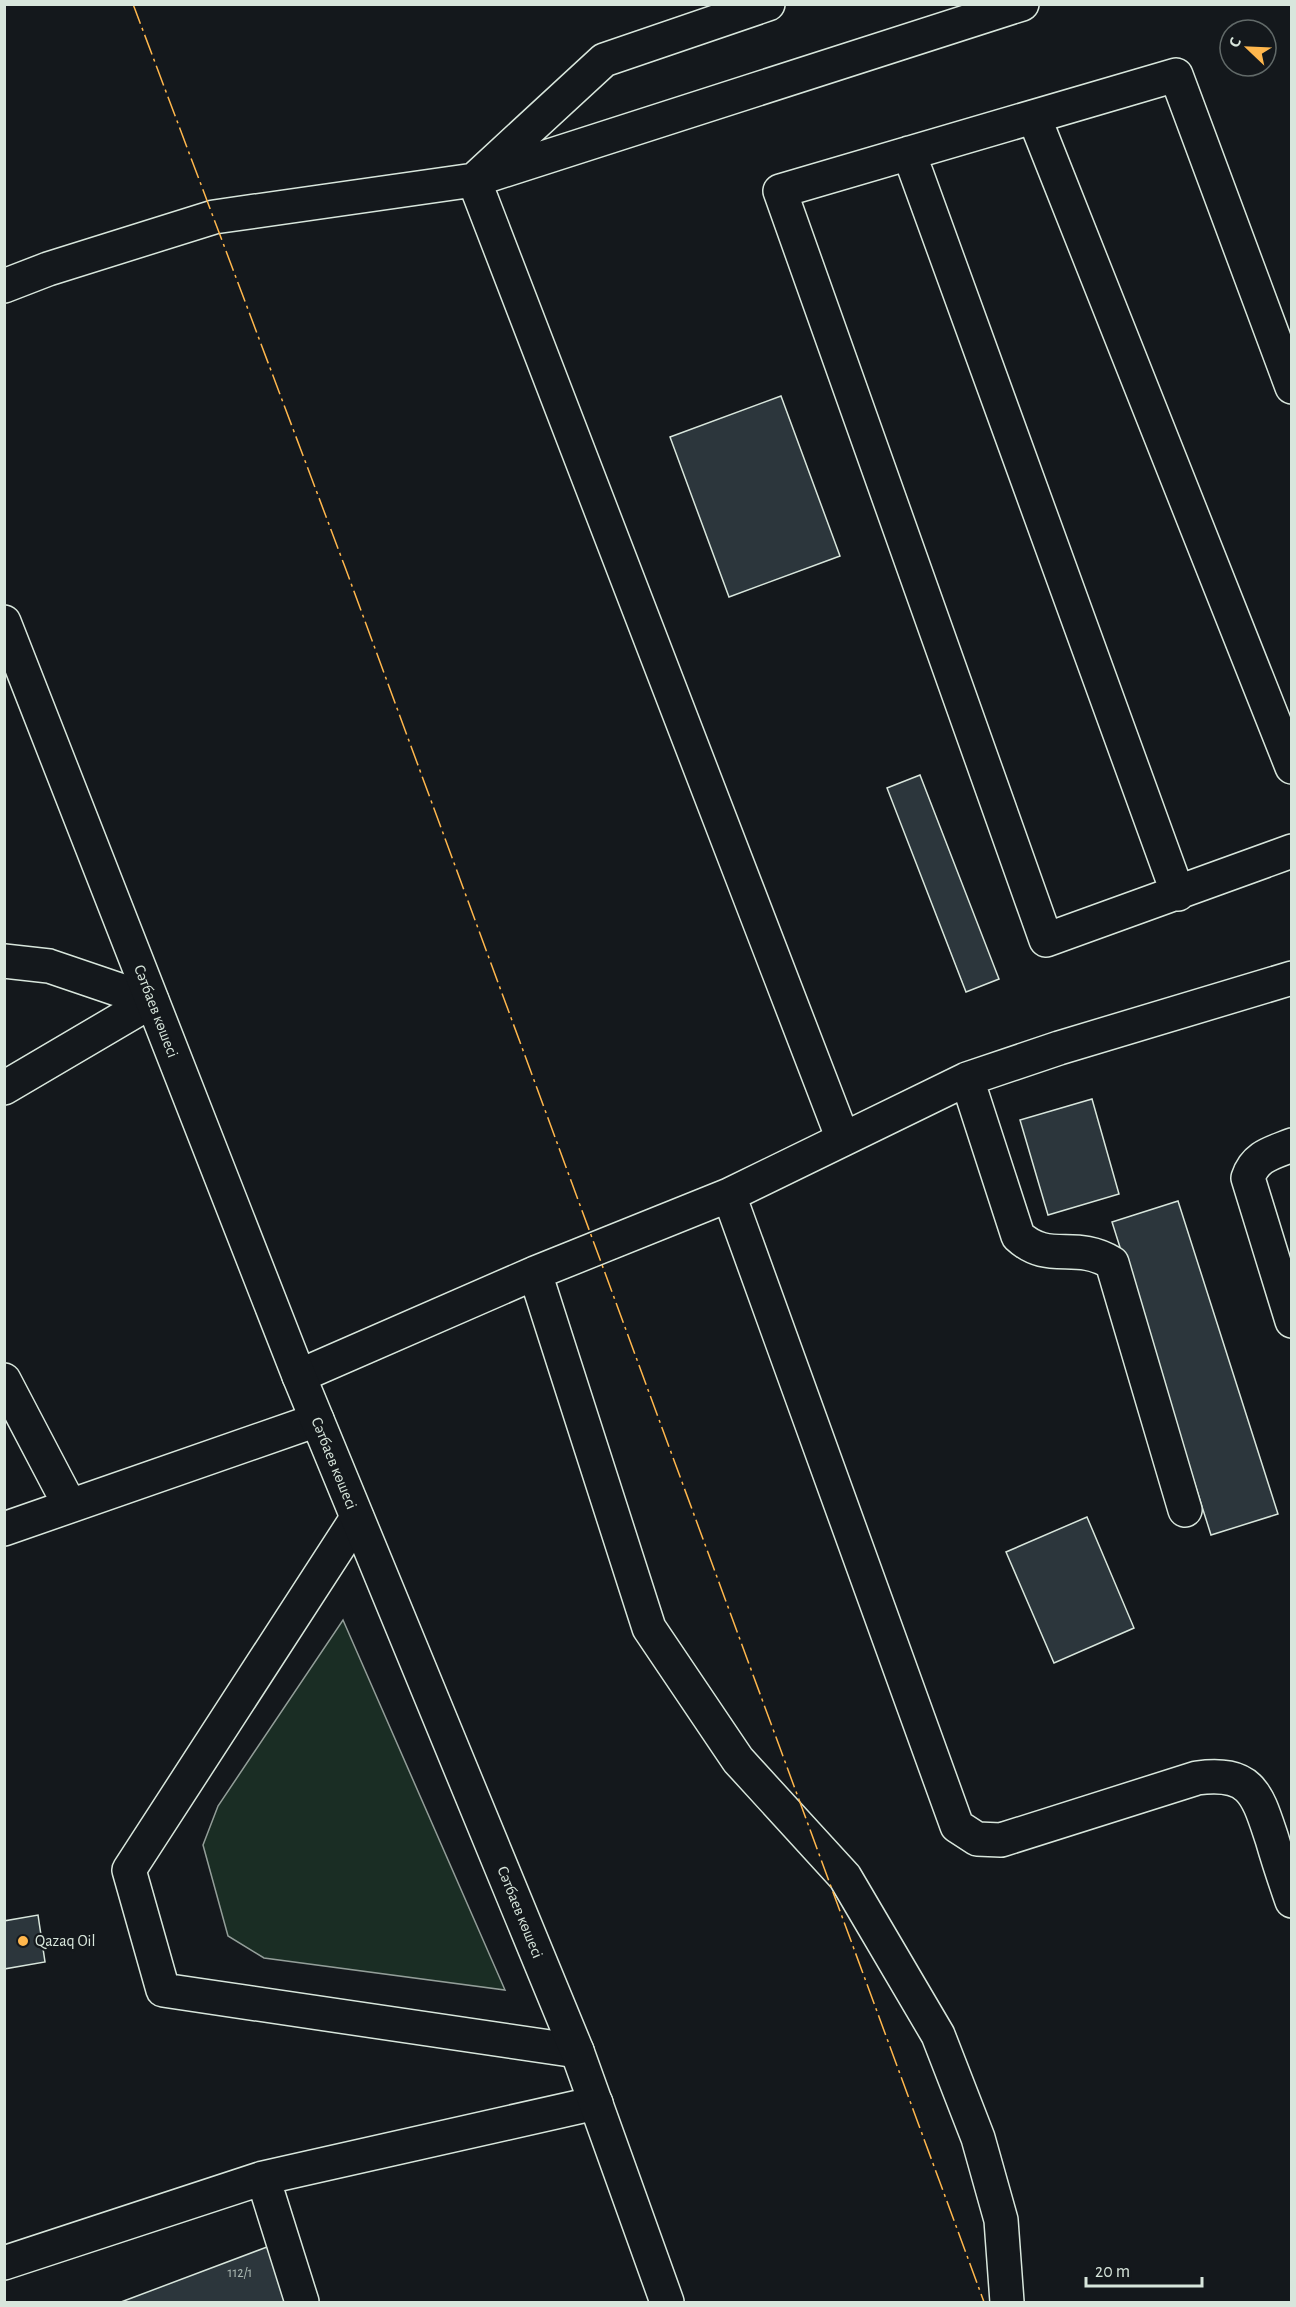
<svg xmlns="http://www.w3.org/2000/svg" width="1296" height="2307" viewBox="0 0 1296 2307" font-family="'Alegreya Sans',sans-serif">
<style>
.grass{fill:#1a2d24;stroke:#939e99;stroke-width:1.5}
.building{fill:#2c363c;stroke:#d8e6dc;stroke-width:1.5}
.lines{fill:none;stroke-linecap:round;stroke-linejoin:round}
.minor-casing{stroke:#d8e6dc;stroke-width:36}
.major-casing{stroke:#d8e6dc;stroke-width:36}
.minor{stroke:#14181c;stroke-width:33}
.major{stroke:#14181c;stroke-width:33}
.power{stroke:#ffb74d;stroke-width:1.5;stroke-dasharray:21 4.5 3 4.5;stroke-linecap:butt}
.poi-dot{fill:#ffb74d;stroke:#14181c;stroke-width:2}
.labels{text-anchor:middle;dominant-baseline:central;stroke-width:4.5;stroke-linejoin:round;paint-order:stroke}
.number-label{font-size:14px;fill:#adbab4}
.street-label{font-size:16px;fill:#d8e6dc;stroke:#14181c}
.poi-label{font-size:16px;fill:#d8e6dc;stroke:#14181c;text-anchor:start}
</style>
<rect width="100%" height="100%" fill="#14181c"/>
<path class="grass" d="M343,1620L505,1990L264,1958L228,1936L203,1845L218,1806Z"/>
<path class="building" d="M781,396L840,556L729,597L670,437Z
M920,775L999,979L966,992L887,788Z
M1092,1099L1119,1194L1048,1215L1020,1120Z
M1178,1201L1278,1514L1211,1535L1112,1222Z
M1087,1517L1134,1628L1054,1663L1006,1552Z
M38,1915L45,1962L4,1969V1921Z
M275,2244L291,2302H121Z"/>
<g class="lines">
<g class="minor-casing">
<path id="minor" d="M1034,117L1292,767
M909,153L1178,894
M4,286L48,269L214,217L474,180L604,60L768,4
M1292,387L1176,75L780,191L1046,940L1292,851
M4,961L49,966L152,1001L4,1088
M967,1079L1018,1236C1049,1265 1075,1240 1112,1263L1185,1510
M843,1139L474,180L1022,4
M1292,1145C1272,1153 1255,1156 1248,1178L1292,1321
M729,1195L957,1826L977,1839L1001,1840L1197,1778C1252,1771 1257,1794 1272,1839C1278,1860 1285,1881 1292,1901
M535,1273L649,1628L738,1760L845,1877L938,2035L978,2138L1001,2220L1007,2302
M299,1376L535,1273L729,1195L967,1079L1059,1048L1292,978
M4,1380L70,1506
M357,1518L129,1870L163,1990L577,2051
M4,1529L317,1420
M263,2178L302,2302
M4,2263L263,2178L596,2103"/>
</g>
<g class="major-casing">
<path id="major" d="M4,622L299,1376L577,2051L667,2302"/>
</g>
<use href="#minor" class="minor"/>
<use href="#major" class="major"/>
<path class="power" d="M133,4L345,567L984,2302"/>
</g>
<circle class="poi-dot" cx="23" cy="1941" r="6"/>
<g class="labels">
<g class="number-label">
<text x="240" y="2273">112/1</text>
</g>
<g class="street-label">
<text transform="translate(156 1011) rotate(69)">Сәтбаев көшесі</text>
<text transform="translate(334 1463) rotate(68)">Сәтбаев көшесі</text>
<text transform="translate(520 1912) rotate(68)">Сәтбаев көшесі</text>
</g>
<g class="poi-label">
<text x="35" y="1941">Qazaq Oil</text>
</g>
</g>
<rect width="1296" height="2307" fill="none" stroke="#d8e6dc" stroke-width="12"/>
<g transform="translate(1248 48) rotate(293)"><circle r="28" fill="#14181c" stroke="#626a69" stroke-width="1.5"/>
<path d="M0-4.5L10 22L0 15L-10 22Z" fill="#ffb74d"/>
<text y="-9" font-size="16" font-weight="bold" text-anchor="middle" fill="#d8e6dc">С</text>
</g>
<path d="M1086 2277v9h116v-9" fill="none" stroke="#d8e6dc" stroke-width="3"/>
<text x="1095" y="2277" font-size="18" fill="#d8e6dc" stroke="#14181c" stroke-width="4.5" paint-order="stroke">20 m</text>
</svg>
